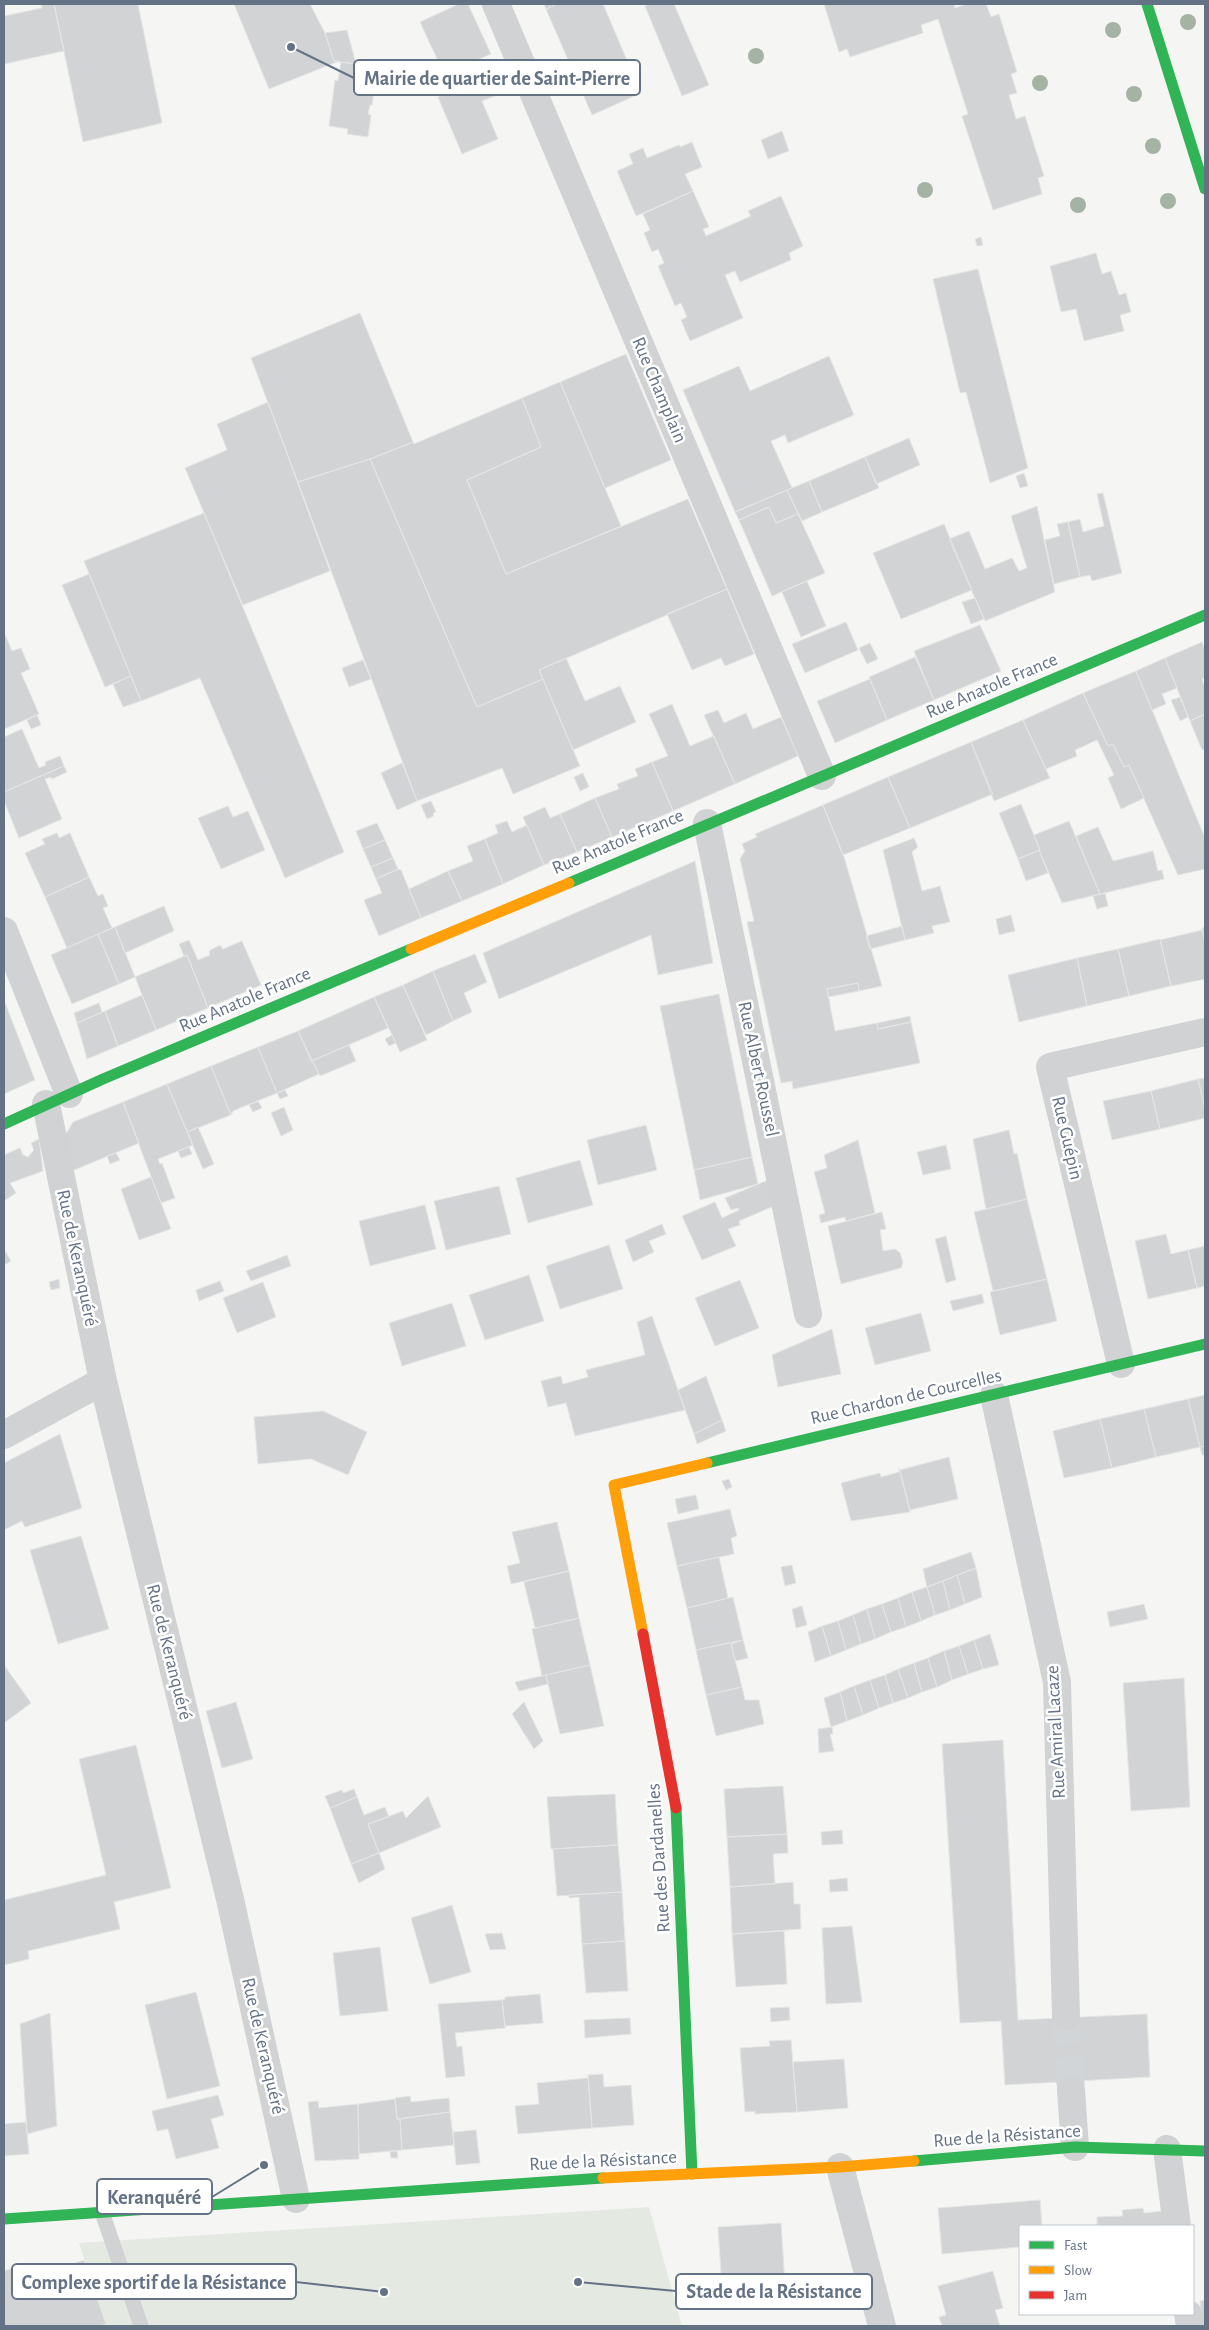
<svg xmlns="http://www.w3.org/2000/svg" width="1209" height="2330" viewBox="0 0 1209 2330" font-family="'Alegreya Sans',sans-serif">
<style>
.green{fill:#e4e9e2}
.building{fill:#d2d3d4;stroke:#e4e5e4}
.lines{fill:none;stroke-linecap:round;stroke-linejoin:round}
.street-tunnel{stroke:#d1d5d8;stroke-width:28;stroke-dasharray:28 14;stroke-linecap:butt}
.lane{stroke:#d1d2d3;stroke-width:15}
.street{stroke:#d1d2d3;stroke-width:28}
.fast{stroke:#30b455;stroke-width:11}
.slow{stroke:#ff9f0a;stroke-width:11}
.jam{stroke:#e5322d;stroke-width:11}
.tree{fill:#a5b3a4}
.labels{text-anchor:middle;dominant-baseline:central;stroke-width:5;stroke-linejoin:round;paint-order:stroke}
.street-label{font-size:19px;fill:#647286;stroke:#fff}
.leader{fill:none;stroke:#647286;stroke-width:2}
.callout-dot{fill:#647286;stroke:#fff;stroke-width:2}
.callout{fill:#fff;stroke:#647286;stroke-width:2}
.callout-label{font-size:20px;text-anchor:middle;font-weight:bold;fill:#647286}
</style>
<rect width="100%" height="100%" fill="#f5f6f4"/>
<path class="green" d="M649,2207L682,2326H106L79,2243Z"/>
<path class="building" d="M41,4H54L64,51L4,64V16L42,8Z
M54,4H138L162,123L83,142Z
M234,4H310L325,33L334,61H339L269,89Z
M459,4H468L491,54L444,74L420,22Z
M544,4H557L546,9Z
M557,4H603L641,93L592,115L546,9Z
M649,4H674L709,85L682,96L645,6Z
M824,4H954L955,8L967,4H986L991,17L999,14L1017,72L1011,74L1017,93L1009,95L1016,119L1025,116L1044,176L1038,178L1042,194L993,210L962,116L968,114L938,19L921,25L923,33L850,57L847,49L839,52Z
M347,30L356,64L334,61L325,33Z
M341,62L373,67L370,86H375L372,105H370L368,114L371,115L368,137L347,134L348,129L329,126L335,80L338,81Z
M498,71L507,91L482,101L498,139L462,154L438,97Z
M782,131L789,151L768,159L761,140Z
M692,142L702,167L685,174L693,191L636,216L617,171L633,164L629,154L643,148L647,158L679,145L680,147Z
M693,191L709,227L703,229L706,236L751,216L748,211L781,196L803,246L789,253L791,260L740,282L735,271L725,275L743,318L690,341L681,320L687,317L681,303L675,306L658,266L664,263L658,249L652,252L644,233L650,230L643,214Z
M981,237L983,245L977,246L975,239Z
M1096,253L1102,274L1111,271L1119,295L1126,293L1131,312L1120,315L1124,331L1084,341L1076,309L1061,312L1050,266Z
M978,269L1028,468L990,483L966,392L960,393L933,279Z
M360,313L413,442L370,459L298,482L251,358Z
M626,354L671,460L605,488L560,382Z
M829,356L854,415L788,443L785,435L771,441L792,488L735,512L683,390L739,366L750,391Z
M560,382L621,526L506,574L467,480L541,447L522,398Z
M522,398L541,447L467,480L506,574L688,499L727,589L539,670L543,679L477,707L370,459L413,442L414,444Z
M268,402L330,571L243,605L185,468L227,450L217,424Z
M909,438L920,465L876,484L865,457Z
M865,457L879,488L822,512L809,481Z
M370,459L477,707L543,679L580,766L513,794L502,768L417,801L298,482Z
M1024,473L1028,486L1020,488L1016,476Z
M809,481L822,512L802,521L787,490Z
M787,490L798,514L776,523L769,507L739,520L735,512Z
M1103,493L1122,573L1092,581L1090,575L1080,577L1068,522L1080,519L1083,532L1104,526L1097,494Z
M1037,506L1055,592L985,621L949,539L969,531L985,569L1012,558L1019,571L1027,568L1011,516Z
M769,507L776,523L798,514L825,573L772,596L739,520Z
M204,513L344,852L285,878L200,678L141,701L84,561Z
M1068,522L1080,577L1054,584L1045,540L1060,536L1057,524Z
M944,524L972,590L901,619L873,553Z
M89,574L131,676L105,687L62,585Z
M807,581L826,626L801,637L782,592Z
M727,589L754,654L725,666L721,658L692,670L667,614Z
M975,598L984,619L971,624L962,602Z
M846,622L858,650L805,673L792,644Z
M980,625L1001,671L934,700L914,651Z
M4,632L12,651L21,648L30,669L21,673L39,714L4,729Z
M1202,642L1205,650V678L1202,679L1205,688V714L1190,721L1165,658Z
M870,643L878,659L867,664L859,648Z
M915,657L934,700L887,720L869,677Z
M566,658L585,701L620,686L636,722L573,750L539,670Z
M1165,658L1177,688L1162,694L1166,704L1152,710L1136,671Z
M363,660L371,679L349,687L342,668Z
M1136,671L1205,838V869L1178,875L1129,765L1124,767L1113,744L1108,746L1083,693Z
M131,676L141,701L123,707L113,684Z
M870,679L887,720L835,743L817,701Z
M1083,693L1108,746L1113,744L1124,767L1129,765L1144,798L1121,809L1108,778L1114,775L1097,740L1075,750L1077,756L1046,769L1023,720Z
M1180,697L1188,717L1180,721L1171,700Z
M672,704L690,746L714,736L735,784L673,811L652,762L668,756L649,714Z
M718,710L724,723L746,713L753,729L781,717L798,756L735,784L704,715Z
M1205,714V749L1202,750L1190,721Z
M37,715L41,725L31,729L27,720Z
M1023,720L1050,778L994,801L971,742Z
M22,729L39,768L46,765L45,762L60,756L64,766L4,792V737Z
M971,742L993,794L910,828L888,777Z
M652,762L673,811L612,837L595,798L619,789L617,784L638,776L635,769Z
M402,763L417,801L397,810L381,773Z
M64,766L67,772L52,779L51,777L45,779L62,819L19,838L4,801V792Z
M583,773L589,787L580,791L574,777Z
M888,777L910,828L843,855L823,805Z
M595,798L612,837L577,852L560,814Z
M431,801L436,812L433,813L434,816L427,819L421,805Z
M1021,804L1040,850L1018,859L999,813Z
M823,805L844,857L882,986L859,991L858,983L827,989L835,1031L877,1023L878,1029L911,1022L920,1063L793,1089L792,1081L781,1083L747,922L754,921L740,859L745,851L742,844L757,837L755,834Z
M228,806L233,817L248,811L265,850L221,869L198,818Z
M545,807L550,818L560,814L577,852L544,865L523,817Z
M507,821L512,832L527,825L544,865L503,884L485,839L498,833L495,825Z
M1069,821L1100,894L1062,903L1039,850H1040L1034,835Z
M377,823L385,840L363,849L356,831Z
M1098,827L1113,861L1153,851L1158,871L1162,870L1164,879L1100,894L1076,836Z
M57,833L59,838L70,833L89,877L45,897L25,853L45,844L42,839Z
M914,838L918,847L912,852L922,891L940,886L950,922L932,926L934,933L905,940L883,850Z
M485,839L503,884L462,901L448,871L473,861L467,846Z
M385,840L393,858L371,867L363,849Z
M1039,850L1048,873L1026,881L1018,859Z
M393,858L398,869L376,879L371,867Z
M695,861L713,963L658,975L651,935L499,999L483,953Z
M398,869L401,870L421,918L379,936L364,900L382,893L376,879Z
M448,871L462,901L421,918L409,889Z
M89,877L98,896L103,894L108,906L103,908L112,928L67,948L45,897Z
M1105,893L1108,906L1097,909L1093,896Z
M164,906L174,931L125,953L115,927Z
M1011,915L1015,931L999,935L996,919Z
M902,926L905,940L870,949L866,936Z
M115,927L135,977L119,984L98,934Z
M1205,927V943L1202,928Z
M1202,930L1205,943V979L1171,986L1160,940Z
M98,934L119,984L72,1004L51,955Z
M1160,939L1171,986L1129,996L1118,949Z
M189,940L198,960L210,955L209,951L220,945L223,949L242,941L261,985L208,1008L187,955L184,956L179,944Z
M1118,949L1129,996L1087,1006L1077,958Z
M475,954L487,982L464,993L472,1012L453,1021L433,971Z
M187,955L208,1008L156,1030L135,977Z
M1077,958L1087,1006L1019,1022L1008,975Z
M433,971L453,1021L426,1035L403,985Z
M858,983L859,991L828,997L827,989Z
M403,985L427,1040L400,1052L374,997Z
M719,994L752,1157L694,1170L660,1006Z
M142,995L156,1030L118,1046L105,1011Z
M374,997L388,1028L311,1061L298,1031Z
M4,1000L35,1080L4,1094Z
M99,1003L102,1012L77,1023L74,1013Z
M105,1011L118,1046L87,1059L77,1023Z
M910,1016L911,1022L878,1029L877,1023Z
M298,1031L319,1074L277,1093L258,1047Z
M392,1035L396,1043L389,1046L385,1039Z
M349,1045L356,1061L320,1076L312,1061Z
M258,1047L277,1093L233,1111L231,1115L211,1066Z
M211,1066L231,1115L187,1132L167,1084Z
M1205,1078V1109L1198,1079Z
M1198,1079L1205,1109V1118L1160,1129L1151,1091Z
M167,1084L193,1145L158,1159L160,1164L162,1163L175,1198L161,1203L123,1102Z
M285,1090L288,1096L280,1099L277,1093Z
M1151,1091L1160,1129L1112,1140L1103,1101Z
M258,1101L262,1108L253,1112L249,1105Z
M123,1102L139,1143L72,1171L64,1137L73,1122Z
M284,1107L293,1130L281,1136L271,1113Z
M646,1125L657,1170L598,1185L587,1140Z
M198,1127L214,1164L203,1169L187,1132Z
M1009,1130L1014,1154L1017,1153L1027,1199L986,1209L973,1139Z
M39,1139L43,1171L10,1183L16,1193L4,1201V1155L20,1148L23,1155L28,1157L34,1150L31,1143Z
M858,1140L875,1213L846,1221L845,1217L821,1223L819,1215L825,1213L814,1172L827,1168L824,1155Z
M946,1145L951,1169L923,1175L917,1152Z
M189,1147L192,1154L181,1158L178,1151Z
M116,1153L120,1160L110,1164L107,1156Z
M752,1157L758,1184L700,1200L694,1170Z
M580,1160L593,1205L528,1223L516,1178Z
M151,1177L171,1229L139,1240L121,1189Z
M768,1180L774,1206L739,1221L740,1225L728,1229L736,1246L702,1260L682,1216L715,1202L722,1218L739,1210L738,1208L731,1210L725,1198Z
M499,1186L511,1234L446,1250L434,1201Z
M1027,1199L1047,1279L993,1291L974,1212Z
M425,1205L436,1249L370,1266L359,1221Z
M882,1212L886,1229L880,1230L883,1251L895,1249L900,1253L903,1262L901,1268L841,1284L828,1226Z
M662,1224L666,1234L649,1241L654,1252L633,1262L625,1240Z
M1166,1234L1171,1254L1188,1250L1197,1288L1148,1299L1135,1241Z
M946,1236L956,1280L946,1283L935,1239Z
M609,1245L623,1289L560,1309L546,1266Z
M1205,1246V1286L1197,1288L1188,1250Z
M4,1249L11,1261L4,1265Z
M287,1255L291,1266L251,1281L246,1271Z
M529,1275L544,1321L485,1340L469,1295Z
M59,1279L60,1288L51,1290L49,1282Z
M1047,1279L1057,1321L1000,1335L990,1292Z
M740,1280L759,1328L715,1346L695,1298Z
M220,1281L224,1291L199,1301L196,1290Z
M263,1282L276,1317L237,1333L223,1298Z
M982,1294L984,1303L953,1311L950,1301Z
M452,1303L466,1346L402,1366L389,1323Z
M921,1313L931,1351L875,1365L865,1328Z
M652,1316L685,1410L575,1436L566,1403L548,1407L541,1381L561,1376L563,1384L588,1377L586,1370L645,1355L637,1322Z
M832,1329L841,1374L778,1387L772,1355Z
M706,1376L722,1420L694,1434L678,1390Z
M1205,1395V1446L1200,1447L1188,1399Z
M1188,1399L1200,1447L1156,1457L1144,1409Z
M1144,1409L1156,1457L1112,1468L1100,1419Z
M323,1411L367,1432L348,1475L311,1459L258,1464L254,1417Z
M1100,1419L1112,1468L1064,1478L1053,1431Z
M722,1420L726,1431L697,1444L694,1434Z
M60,1434L82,1508L25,1527L22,1521L4,1530V1463Z
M1205,1446V1455H1202L1200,1447Z
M949,1457L958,1499L910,1510L900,1470Z
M899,1468L910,1512L851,1521L841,1483L880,1473L881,1477L899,1472Z
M729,1479L732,1487L726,1490L722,1481Z
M696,1495L699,1509L678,1514L675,1499Z
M730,1509L737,1536L731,1538L734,1554L677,1566L667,1523Z
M557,1522L569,1571L511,1584L507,1566L520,1563L512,1532Z
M81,1536L109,1629L58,1644L30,1550Z
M971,1552L976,1568L927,1587L923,1569Z
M719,1557L728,1598L687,1608L677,1566Z
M792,1565L796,1583L785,1586L781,1567Z
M976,1568L982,1597L965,1604L957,1575Z
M569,1571L579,1618L535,1628L524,1582Z
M957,1575L965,1604L950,1610L943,1581Z
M943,1581L950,1610L935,1615L927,1587Z
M927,1587L935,1615L921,1621L912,1592Z
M912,1592L921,1621L906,1627L898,1598Z
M733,1597L743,1640L696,1650L687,1608Z
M898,1598L906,1627L891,1632L882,1604Z
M882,1604L891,1632L875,1639L867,1609Z
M1144,1604L1148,1619L1110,1627L1107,1612Z
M802,1606L807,1625L796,1628L792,1609Z
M867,1609L875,1639L861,1644L853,1615Z
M853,1615L861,1644L846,1650L838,1621Z
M579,1618L590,1665L542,1676L532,1629Z
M838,1621L846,1650L831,1656L822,1626Z
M822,1626L831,1656L815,1662L808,1632Z
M990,1634L999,1665L983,1669L974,1640Z
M743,1640L731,1644L742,1687L706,1695L696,1650Z
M743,1640L748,1658L735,1661L731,1644Z
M974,1640L983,1669L968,1674L959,1646Z
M959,1646L968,1674L952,1680L944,1651Z
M944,1651L952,1680L937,1687L928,1658Z
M928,1658L937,1687L922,1692L914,1663Z
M914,1663L922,1692L908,1698L898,1669Z
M4,1665L31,1703L4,1723Z
M590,1665L604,1726L560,1734L546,1675Z
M898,1669L908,1698L893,1703L885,1675Z
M546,1675L548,1684L519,1691L515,1682Z
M885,1675L893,1703L879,1708L870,1680Z
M1184,1678L1190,1807L1131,1811L1123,1683Z
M870,1680L879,1708L863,1715L854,1686Z
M854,1686L863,1715L847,1721L840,1692Z
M742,1687L745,1700H759L764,1724L716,1736L706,1695Z
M840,1692L847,1721L831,1727L824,1698Z
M236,1702L253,1759L222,1768L206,1711Z
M524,1702L543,1741L534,1749L512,1714Z
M832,1727L833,1734H830L834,1751L819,1753L818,1729Z
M1003,1740L1018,2020L1147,2014L1150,2077L1005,2085L1001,2021L960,2023L942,1744Z
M136,1745L171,1888L114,1902L120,1929L28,1951L29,1959L4,1965V1900L106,1875L79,1759Z
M783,1786L787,1834L727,1837L724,1789Z
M354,1789L357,1797L330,1808L325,1796L342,1790L343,1793Z
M615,1794L618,1845L551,1849L547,1797Z
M428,1796L441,1827L379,1853L368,1824L403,1811L406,1818Z
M357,1797L364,1815L385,1807L389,1817L368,1824L379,1853L351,1864L330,1808Z
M842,1830L843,1844L822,1845L821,1832Z
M787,1834L788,1853L773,1854L775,1884L730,1887L727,1837Z
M618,1845L622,1892L557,1896L553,1849Z
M379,1853L385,1869L359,1883L351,1864Z
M847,1878L848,1891L830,1892L829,1880Z
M793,1882L794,1904H800L801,1929L732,1934L730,1887Z
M622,1892L625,1941L582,1944L579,1897L569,1898V1895Z
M452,1905L471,1972L430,1984L411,1918Z
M852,1926L862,2002L826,2004L822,1928Z
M784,1931L787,1984L736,1987L732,1934Z
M502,1933L506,1949L490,1950L485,1934Z
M625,1941L628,1991L586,1993L582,1944Z
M380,1947L388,2011L340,2016L333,1953Z
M196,1992L220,2086L167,2099L145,2005Z
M540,1994L543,2023L505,2026L502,2000L505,1999V1997Z
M502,2000L505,2028L455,2033L457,2047L462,2046L465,2076L446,2078L438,2004Z
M789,2007L790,2020L771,2022L770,2008Z
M50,2013L57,2126L27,2134L20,2024Z
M630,2018L631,2034L585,2038L584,2020Z
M791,2040L797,2112L755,2114V2111L745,2112L740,2048L770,2046L769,2041Z
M844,2059L848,2108L797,2112L793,2062Z
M603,2074L604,2087L631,2085L634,2125L592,2128L588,2075Z
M588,2078L592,2128L518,2134L515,2106L539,2104L537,2083Z
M218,2095L224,2115L211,2119L219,2148L176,2159L168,2129L157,2131L152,2111Z
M410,2096L411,2102L449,2098L450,2112L397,2119L395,2098Z
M395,2099L397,2119H400L402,2150L359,2154L358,2104Z
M318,2101L319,2108L358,2104L359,2159L315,2161L308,2102Z
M450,2112L454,2145L402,2150L400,2119Z
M26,2122L29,2154L4,2156V2124Z
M476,2130L480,2163L456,2165L453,2132Z
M390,2151H397L398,2158H391Z
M1040,2200L1042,2226H1020V2247L942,2254L938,2208Z
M1143,2208L1144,2213L1163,2211L1164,2226H1097V2217L1123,2216L1122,2210Z
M781,2223L785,2284L722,2289L718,2227Z
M84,2260L106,2324L100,2326H4V2271L27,2264L33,2283L40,2280L39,2275Z
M993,2271L1003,2308L995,2310L1000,2326H942L939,2317L946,2315L938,2286Z
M1205,2300V2326H1203L1200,2301Z"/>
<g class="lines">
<path class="street-tunnel" d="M1066,2016L1071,2090"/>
<path class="lane" d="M102,2212L141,2326"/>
<path class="street" d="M496,4L822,776
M707,823L808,1314
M4,931L69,1094
M46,1104L103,1381L230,1899L296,2199
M1121,1364L1050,1067L1205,1032
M994,1395L1057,1682L1066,2016
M4,1435L103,1381
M1071,2090L1075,2147
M1167,2149L1177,2226
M840,2167L882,2326
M1188,2314L1190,2326"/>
<path class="fast" d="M1147,4L1205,189
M569,883L1205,615
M4,1124L103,1079L411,949
M707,1463L1205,1344
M676,1808L692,2174
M914,2161L1075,2147L1205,2151
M4,2219L603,2178"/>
<path class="slow" d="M411,949L569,883
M643,1634L614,1485L707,1463
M603,2178L840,2167L914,2161"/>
<path class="jam" d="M643,1634L676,1808"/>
</g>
<g class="tree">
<circle cx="1188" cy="22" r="8"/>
<circle cx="1113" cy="30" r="8"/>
<circle cx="756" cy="56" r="8"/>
<circle cx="1040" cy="83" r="8"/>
<circle cx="1134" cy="94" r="8"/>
<circle cx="1153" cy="146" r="8"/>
<circle cx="925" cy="190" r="8"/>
<circle cx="1168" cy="201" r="8"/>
<circle cx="1078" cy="205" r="8"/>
</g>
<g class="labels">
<g class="street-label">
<text transform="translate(659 390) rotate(67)">Rue Champlain</text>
<text transform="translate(992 686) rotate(-23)">Rue Anatole France</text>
<text transform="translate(618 842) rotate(-23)">Rue Anatole France</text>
<text transform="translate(245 1000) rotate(-23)">Rue Anatole France</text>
<text transform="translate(758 1069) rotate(78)">Rue Albert Roussel</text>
<text transform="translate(1067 1138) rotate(77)">Rue Guépin</text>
<text transform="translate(77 1258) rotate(78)">Rue de Keranquéré</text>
<text transform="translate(906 1397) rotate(-13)">Rue Chardon de Courcelles</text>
<text transform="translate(169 1652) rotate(76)">Rue de Keranquéré</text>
<text transform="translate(1056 1732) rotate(-93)">Rue Amiral Lacaze</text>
<text transform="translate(659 1858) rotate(-94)">Rue des Dardanelles</text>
<text transform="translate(263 2046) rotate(77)">Rue de Keranquéré</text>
<text transform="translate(1007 2136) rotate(-4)">Rue de la Résistance</text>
<text transform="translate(603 2161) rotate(-3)">Rue de la Résistance</text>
</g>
</g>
<path class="leader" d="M291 47L354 78M264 2165L212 2197M384 2292L296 2282M578 2282L676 2291"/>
<g class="callout-dot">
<circle cx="291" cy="47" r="5"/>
<circle cx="264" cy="2165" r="5"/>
<circle cx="384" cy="2292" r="5"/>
<circle cx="578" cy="2282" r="5"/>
</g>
<g class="callout">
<rect x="354" y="60" width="286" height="35" rx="5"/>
<rect x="97" y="2179" width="115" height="35" rx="5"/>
<rect x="12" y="2264" width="284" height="35" rx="5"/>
<rect x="676" y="2274" width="196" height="35" rx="5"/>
</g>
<g class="callout-label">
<text x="497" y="85">Mairie de quartier de Saint-Pierre</text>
<text x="154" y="2204">Keranquéré</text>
<text x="154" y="2289">Complexe sportif de la Résistance</text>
<text x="774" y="2298">Stade de la Résistance</text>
</g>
<rect width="1209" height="2330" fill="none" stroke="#647286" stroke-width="10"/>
<rect x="1019" y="2225" width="175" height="90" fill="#ffffff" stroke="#c1c7cf"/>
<rect x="1029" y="2241" width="25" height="8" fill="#30b455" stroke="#c1c7cf"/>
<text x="1064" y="2250" font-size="15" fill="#647286">Fast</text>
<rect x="1029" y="2266" width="25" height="8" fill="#ff9f0a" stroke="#c1c7cf"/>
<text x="1064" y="2275" font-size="15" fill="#647286">Slow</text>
<rect x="1029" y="2291" width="25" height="8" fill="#e5322d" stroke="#c1c7cf"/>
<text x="1064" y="2300" font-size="15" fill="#647286">Jam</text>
</svg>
